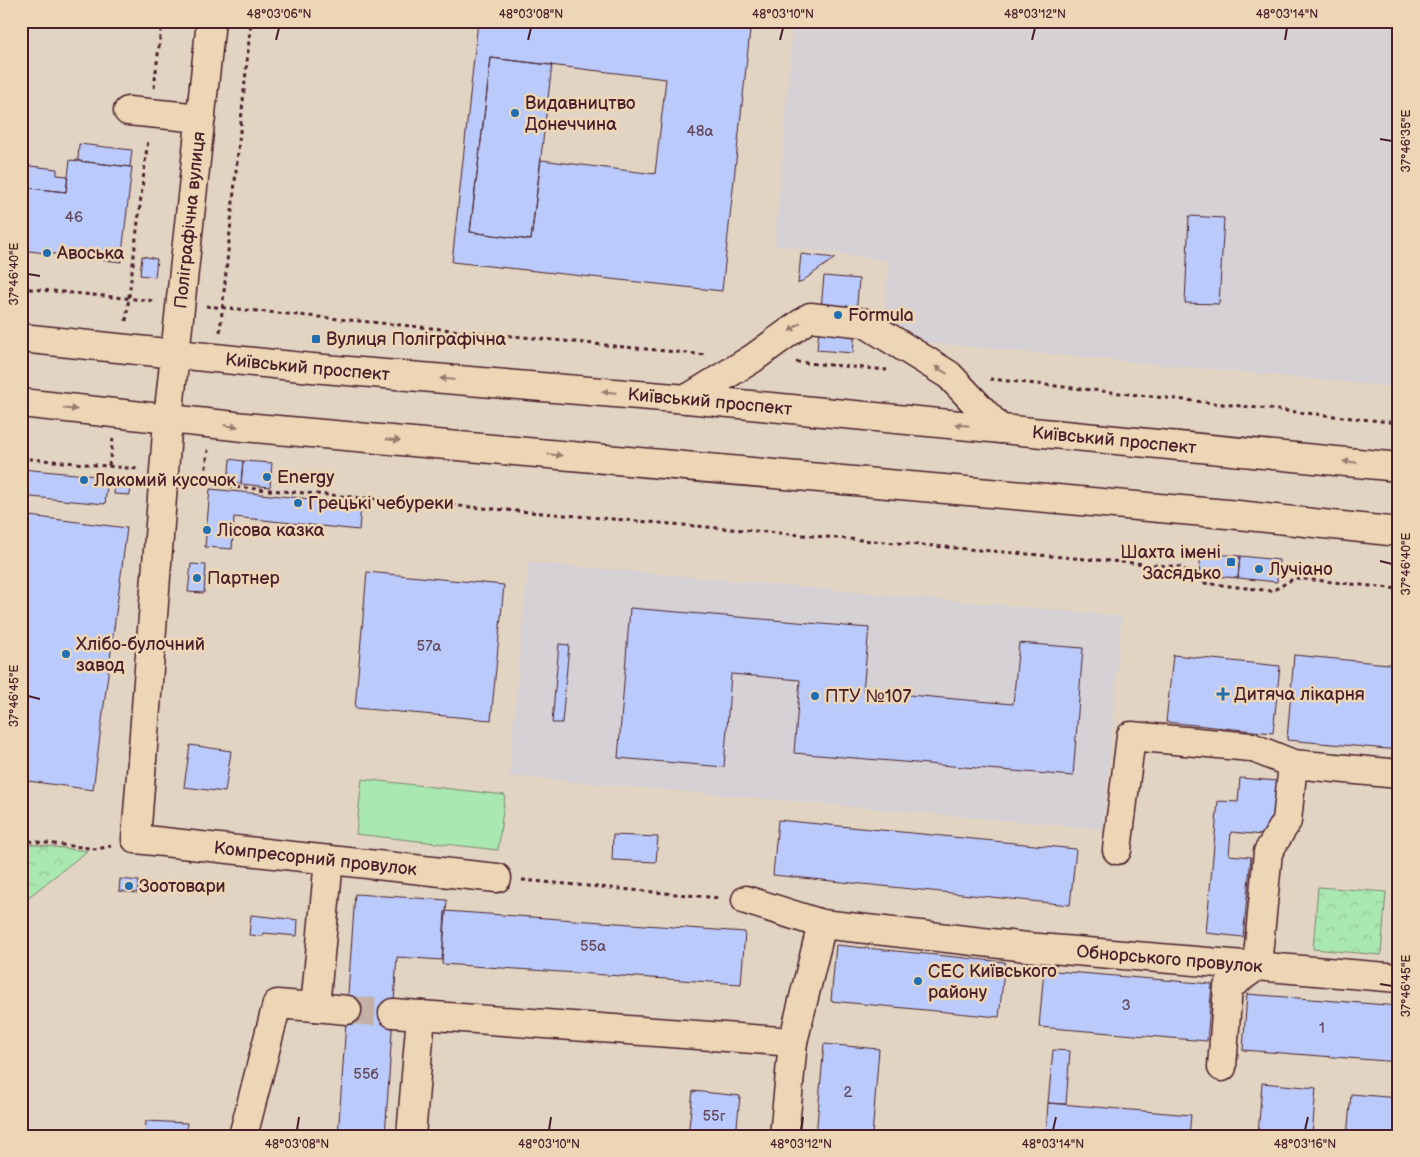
<svg xmlns="http://www.w3.org/2000/svg" width="1420" height="1157" viewBox="0 0 1420 1157" font-family="'Balsamiq Sans',sans-serif">
<style>
.built{fill:#d6d1d4}
.park{fill:url(#park-crowns);stroke:#7a846e}
.garden{fill:#a9e8b0;stroke:#7a846e}
.building{fill:#bacbfb;stroke:#4a1f2b;fill-rule:evenodd}
.lines{fill:none;stroke-linecap:round;stroke-linejoin:round}
.minor-tunnel{stroke:#c4b0a5;stroke-width:28;stroke-dasharray:28 14;stroke-linecap:butt}
.minor-casing{stroke:#4a1f2b;stroke-width:31}
.major-casing{stroke:#4a1f2b;stroke-width:31}
.path{stroke:#4a1f2b;stroke-width:3;stroke-dasharray:4 4;stroke-linecap:butt}
.minor{stroke:#ecd6b5;stroke-width:28}
.major{stroke:#ecd6b5;stroke-width:28}
.oneway{fill:#9b7a70}
.ticks{fill:none;stroke:#4a1f2b;stroke-width:2}
.poi-dot{fill:#1f6fb2;stroke:#ecd6b5;stroke-width:2}
.labels{text-anchor:middle;dominant-baseline:central;stroke-width:5;stroke-linejoin:round;paint-order:stroke}
.number-label{font-size:15px;fill:#664a5f}
.poi-label{font-size:18px;fill:#4a1f2b;stroke:#ecd6b5;text-anchor:start}
.street-label{font-size:18px;fill:#4a1f2b;stroke:#ecd6b5}
.neatline{fill:none;stroke:#4a1f2b;stroke-width:2}
.ticks-label{font-size:12px;text-anchor:middle;fill:#4a1f2b}
</style>
<defs>
<pattern id="park-crowns" width="20" height="18" patternUnits="userSpaceOnUse" patternTransform="scale(1.25)"><rect width="20" height="18" fill="#a9e8b0"/><path d="M2 6a3 3 0 1 1 6 0M12 15a3 3 0 1 1 6 0" fill="none" stroke="#93c798"/></pattern>
</defs>
<rect width="100%" height="100%" fill="#e2d4c3"/>
<filter id="ink" filterUnits="userSpaceOnUse"><feTurbulence type="fractalNoise" baseFrequency=".02" numOctaves="2"/><feDisplacementMap in="SourceGraphic" scale="10" xChannelSelector="R" yChannelSelector="G"/><feConvolveMatrix kernelMatrix="1 2 1 2 8 2 1 2 1" color-interpolation-filters="sRGB"/></filter>
<g filter="url(#ink)">
<path class="built" d="M793,21H1399V385L1396,387L919,342L883,324L889,261L775,245Z
M528,562L1122,616L1103,829L509,776Z"/>
<path class="park" d="M21,843L87,851L21,903Z
M1318,887L1386,892L1381,955L1313,949Z"/>
<path class="garden" d="M362,779L505,795L498,850L356,834Z"/>
<path class="building" d="M478,21H751L722,291L452,262ZM491,58L666,79L655,174L541,160L531,240L470,232Z
M491,58L552,65L531,240L470,232Z
M79,144L132,150L130,167L78,161Z
M70,160L132,167L121,262L21,250V187L66,192Z
M21,165L57,169V175L68,176L66,192L21,187Z
M1189,216L1224,218L1219,304L1185,303Z
M801,254L835,258L798,284Z
M142,256L157,259L155,277L140,275Z
M824,276L859,279L853,353L817,350Z
M230,459L243,461L241,484L228,483Z
M243,461L272,463L270,487L241,484Z
M21,469L108,477L105,504L21,496Z
M115,478L132,480L130,495L114,494Z
M210,489L361,504L359,530L234,517L232,549L205,547Z
M21,515L127,528L93,790L21,780Z
M1201,553L1240,556L1238,578L1199,575Z
M1240,556L1279,560L1277,582L1238,578Z
M191,564L206,565L204,593L188,592Z
M367,572L504,585L491,720L355,708Z
M630,608L869,628L863,691L1013,704L1019,643L1083,648L1073,776L794,753L800,680L731,674L724,767L618,758Z
M559,644L569,645L562,723H552Z
M1173,655L1280,666L1273,733L1166,722Z
M1294,655L1399,665V750L1287,740Z
M190,745L231,751L225,792L184,787Z
M1240,778L1278,781L1273,836L1231,832L1229,855L1251,857L1243,937L1206,933L1218,801L1238,802Z
M778,820L1076,849L1070,905L773,875Z
M613,835L658,837L656,862L612,860Z
M120,879L139,881L137,893L119,891Z
M355,894L447,900L442,960L397,957L385,1136H338Z
M445,911L745,932L741,984L442,964Z
M251,915L298,920L297,936L264,933L263,936L249,935Z
M836,945L1005,962L999,1017L831,1001Z
M1044,970L1212,984L1207,1041L1039,1027Z
M1247,994L1399,1006V1062L1243,1050Z
M824,1044L879,1049L872,1136H816Z
M1053,1050L1070,1051L1066,1104L1048,1103Z
M1262,1083L1316,1088L1312,1136H1258Z
M693,1091L740,1096L736,1136H688Z
M1351,1094L1399,1098V1136H1347Z
M1048,1103L1191,1115L1189,1136H1078L1046,1133Z
M146,1121L187,1123L186,1136H145Z"/>
<g class="lines">
<path class="minor-tunnel" d="M347,1010L393,1013"/>
<g class="minor-casing">
<g id="minor">
<path id="s1" d="M211,21L168,419L136,839L497,878"/>
<path d="M128,111L201,118"/>
<path d="M687,399L752,359L810,317L865,323L949,375L1000,429"/>
<path d="M1117,850L1131,736L1251,747L1293,764"/>
<path id="s2" d="M746,900L822,924L1027,947L1399,978"/>
<path d="M315,1007L347,1010"/>
<path d="M393,1013L793,1042"/>
<path d="M1222,1067L1228,987L1257,966L1268,852L1287,821L1293,764L1399,774"/>
<path d="M243,1136L277,1004L315,1007L329,860"/>
<path d="M411,1136L421,1015"/>
<path d="M784,1136L793,1042L822,924"/>
</g>
</g>
<g class="major-casing">
<g id="major">
<path id="s3" d="M21,338L312,368L687,399L1399,467"/>
<path d="M21,403L244,427L1238,515L1399,532"/>
</g>
</g>
<path class="path" d="M154,88L162,21
M21,288L155,301
M206,306L707,355
M126,321L148,139
M220,332L251,21
M796,362L887,370
M990,379L1399,423
M21,458L138,469
M109,466L113,439
M191,474L205,476L222,486L1181,567L1204,583L1272,591L1295,578L1399,589
M190,483L205,476L208,450
M21,840L97,849L111,846
M522,880L720,898"/>
<use href="#minor" class="minor"/>
<use href="#major" class="major"/>
</g>
<defs><path id="oneway-solid" d="M-6-.8H1V-3.2L6.5 0L1 3.2V.8H-6Z" transform="scale(1.25)"/></defs>
<g class="oneway">
<use href="#oneway-solid" transform="translate(795 327) rotate(144)"/>
<use href="#oneway-solid" transform="translate(941 370) rotate(-149)"/>
<use href="#oneway-solid" transform="translate(447 379) rotate(-175)"/>
<use href="#oneway-solid" transform="translate(609 392) rotate(-175)"/>
<use href="#oneway-solid" transform="translate(70 409) rotate(6)"/>
<use href="#oneway-solid" transform="translate(962 425) rotate(-175)"/>
<use href="#oneway-solid" transform="translate(231 426) rotate(6)"/>
<use href="#oneway-solid" transform="translate(393 440) rotate(5)"/>
<use href="#oneway-solid" transform="translate(555 455) rotate(5)"/>
<use href="#oneway-solid" transform="translate(1350 462) rotate(-174)"/>
</g>
</g>
<path class="ticks" d="M276,40L279,28M528,40L531,28M780,40L783,28M1032,40L1035,28M1285,40L1287,28M1380,139L1392,141M28,274L40,276M1380,561L1392,564M28,696L40,699M1380,984L1392,986M297,1130L299,1117M549,1130L551,1117M801,1130L803,1117M1053,1130L1056,1117M1305,1130L1308,1117"/>
<g class="poi-dot">
<circle cx="515" cy="113" r="5"/>
<circle cx="47" cy="253" r="5"/>
<circle cx="838" cy="315" r="5"/>
<rect x="311" y="334" width="10" height="10" rx="2.5"/>
<circle cx="267" cy="477" r="5"/>
<circle cx="84" cy="480" r="5"/>
<circle cx="298" cy="503" r="5"/>
<circle cx="207" cy="530" r="5"/>
<rect x="1226" y="557" width="10" height="10" rx="2.5"/>
<circle cx="1259" cy="569" r="5"/>
<circle cx="197" cy="578" r="5"/>
<circle cx="66" cy="654" r="5"/>
<path d="M1220.5 686.5h5v5h5v5h-5v5h-5v-5h-5v-5h5z"/>
<circle cx="815" cy="696" r="5"/>
<circle cx="129" cy="886" r="5"/>
<circle cx="918" cy="981" r="5"/>
</g>
<g class="labels">
<g class="number-label">
<text x="700" y="131">48а</text>
<text x="74" y="217">46</text>
<text x="429" y="646">57а</text>
<text x="593" y="946">55а</text>
<text x="1126" y="1005">3</text>
<text x="1322" y="1028">1</text>
<text x="366" y="1074">55б</text>
<text x="848" y="1092">2</text>
<text x="714" y="1116">55г</text>
</g>
<g class="poi-label">
<text x="525" y="103">Видавництво<tspan x="525" dy="21">Донеччина</tspan></text>
<text x="57" y="253">Авоська</text>
<text x="848" y="315">Formula</text>
<text x="326" y="339">Вулиця Поліграфічна</text>
<text x="277" y="477">Energy</text>
<text x="94" y="480">Лакомий кусочок</text>
<text x="308" y="503">Грецькі чебуреки</text>
<text x="217" y="530">Лісова казка</text>
<text x="1221" y="552" text-anchor="end">Шахта імені<tspan x="1221" dy="21">Засядько</tspan></text>
<text x="1269" y="569">Лучіано</text>
<text x="207" y="578">Партнер</text>
<text x="76" y="644">Хлібо-булочний<tspan x="76" dy="21">завод</tspan></text>
<text x="1234" y="694">Дитяча лікарня</text>
<text x="825" y="696">ПТУ №107</text>
<text x="139" y="886">Зоотовари</text>
<text x="928" y="971">СЕС Київського<tspan x="928" dy="21">району</tspan></text>
</g>
<g class="street-label">
<text transform="translate(190 220) rotate(-84)">Поліграфічна вулиця</text>
<text stroke="none"><textPath href="#s3" startOffset="288">Київський проспект</textPath></text>
<text stroke="none"><textPath href="#s3" startOffset="692">Київський проспект</textPath></text>
<text stroke="none"><textPath href="#s3" startOffset="1098">Київський проспект</textPath></text>
<text stroke="none"><textPath href="#s1" startOffset="1002">Компресорний провулок</textPath></text>
<text stroke="none"><textPath href="#s2" startOffset="429">Обнорського провулок</textPath></text>
</g>
</g>
<rect width="1420" height="1157" fill="none" stroke="#ecd6b5" stroke-width="55"/>
<rect x="28" y="28" width="1364" height="1102" class="neatline"/>
<g class="ticks-label">
<text x="279" y="18">48°03'06"N</text>
<text x="531" y="18">48°03'08"N</text>
<text x="783" y="18">48°03'10"N</text>
<text x="1035" y="18">48°03'12"N</text>
<text x="1287" y="18">48°03'14"N</text>
<text transform="translate(1406 141) rotate(-90)" y="4">37°46'35"E</text>
<text transform="translate(14 274) rotate(-90)" y="4">37°46'40"E</text>
<text transform="translate(1406 564) rotate(-90)" y="4">37°46'40"E</text>
<text transform="translate(14 696) rotate(-90)" y="4">37°46'45"E</text>
<text transform="translate(1406 986) rotate(-90)" y="4">37°46'45"E</text>
<text x="297" y="1148">48°03'08"N</text>
<text x="549" y="1148">48°03'10"N</text>
<text x="801" y="1148">48°03'12"N</text>
<text x="1053" y="1148">48°03'14"N</text>
<text x="1305" y="1148">48°03'16"N</text>
</g>
</svg>
